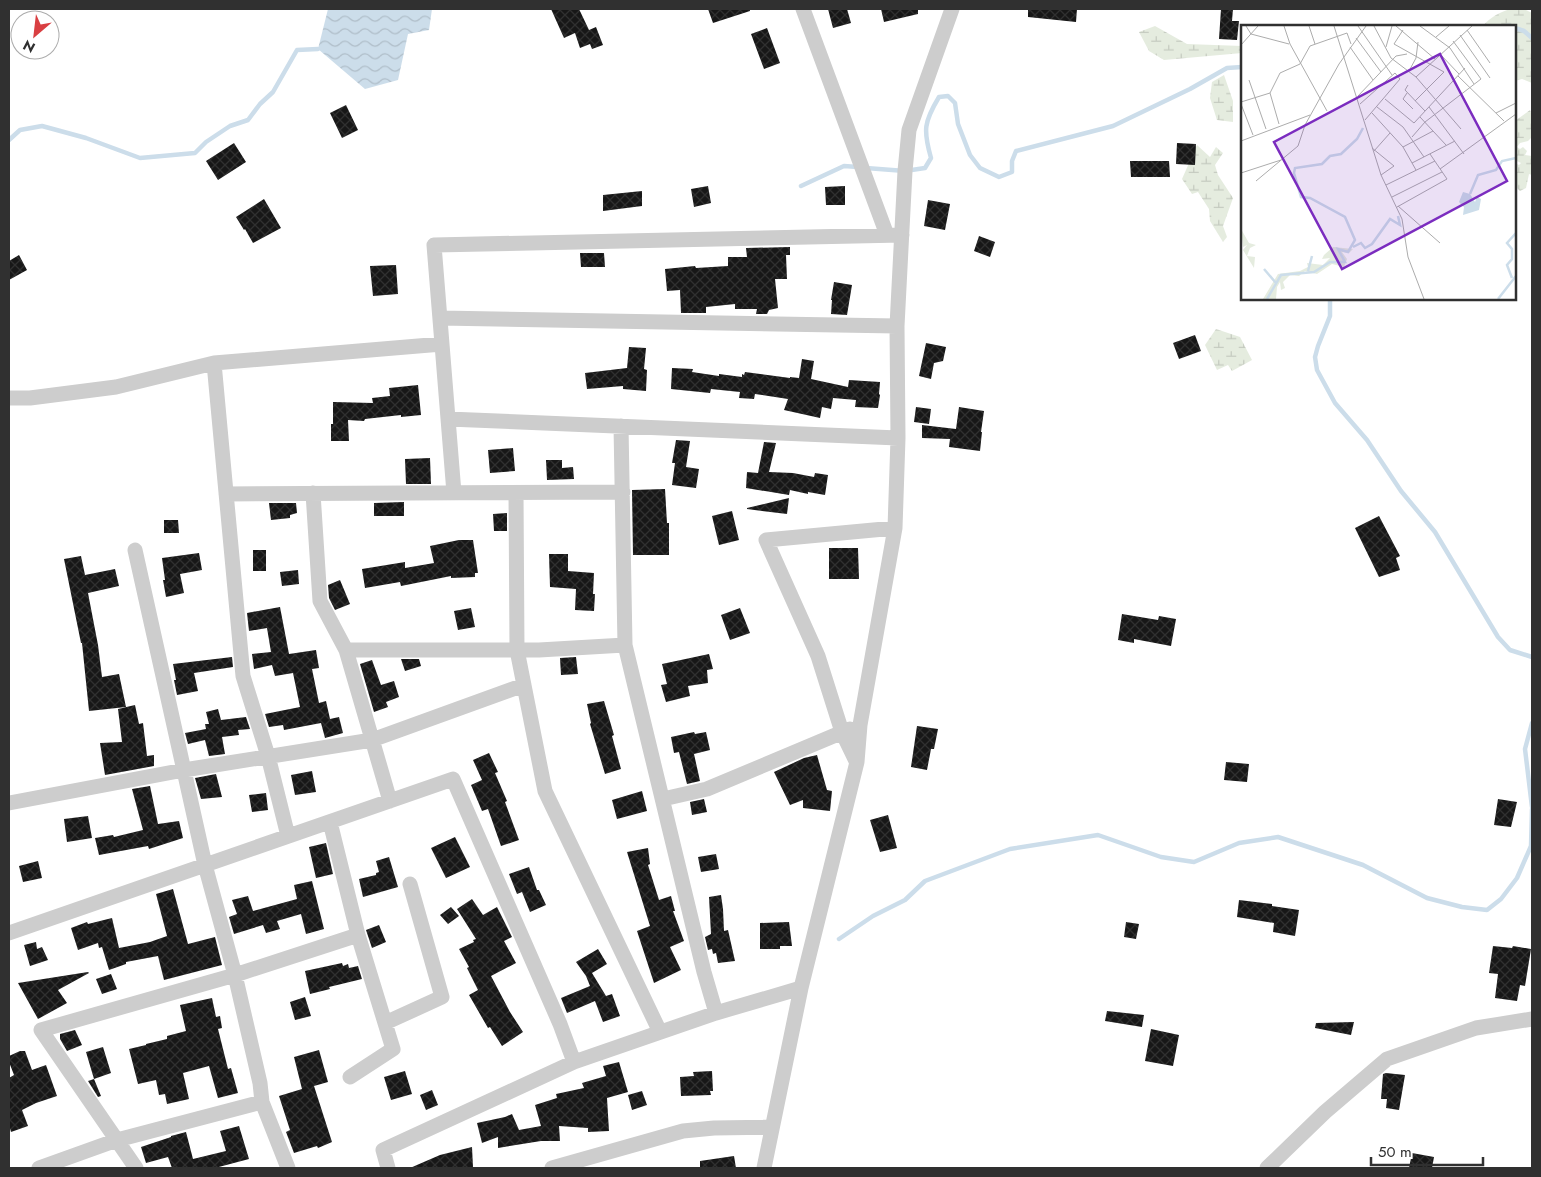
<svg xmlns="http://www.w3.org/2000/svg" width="1541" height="1177" viewBox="0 0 1541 1177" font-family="Jost,sans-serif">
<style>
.wetland{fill:url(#wetland-marsh)}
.water{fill:url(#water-waves)}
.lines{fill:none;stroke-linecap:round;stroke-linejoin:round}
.stream{stroke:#ccddea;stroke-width:4.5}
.building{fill:url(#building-cross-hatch)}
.street{stroke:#cdcdcd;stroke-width:15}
.inset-river{fill:none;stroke:#ccddea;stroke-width:2.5}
.inset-road{fill:none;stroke:#acacac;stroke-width:1}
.view{fill:#7b2cbf;fill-opacity:0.15;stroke:#7b2cbf;stroke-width:2.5}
.inset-edge{fill:none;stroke:#303030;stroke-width:2.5}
</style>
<defs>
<pattern id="wetland-marsh" width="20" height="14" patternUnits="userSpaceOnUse" patternTransform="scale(1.25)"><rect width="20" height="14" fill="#e5ecdf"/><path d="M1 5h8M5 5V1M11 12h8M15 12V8" fill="none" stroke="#c5cbc0"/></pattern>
<pattern id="water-waves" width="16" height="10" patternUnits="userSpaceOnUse" patternTransform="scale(1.25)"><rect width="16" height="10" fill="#ccddea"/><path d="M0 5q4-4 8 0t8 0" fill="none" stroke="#b0bec9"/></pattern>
<pattern id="building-cross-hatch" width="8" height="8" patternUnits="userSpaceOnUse" patternTransform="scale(1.25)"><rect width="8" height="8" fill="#171717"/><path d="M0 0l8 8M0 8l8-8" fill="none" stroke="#303030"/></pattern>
</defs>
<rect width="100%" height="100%" fill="#fff"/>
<path class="wetland" d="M1511,9H1524L1532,13V83L1522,79L1515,81V26H1483C1489,18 1501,11 1511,9Z
M1155,26L1187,44L1242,46V53L1164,60L1149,51L1139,32Z
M1224,75L1233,101V122L1217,120L1210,98L1212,82Z
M1530,110L1532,116V137L1528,141L1520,143L1517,147L1520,149L1523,147L1527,151L1525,155L1532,156V175L1529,174L1526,188L1520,191L1515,186V163L1519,165L1521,163L1515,160V121Z
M1197,145L1210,157L1216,147L1223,153L1215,165L1218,175L1233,198L1223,226L1227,237L1223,242L1210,221L1209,209L1198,192L1192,194L1182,179Z
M1216,329L1240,337L1252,360L1232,371L1228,365L1217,370L1205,345Z"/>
<path class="water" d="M328,9H432L429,30L408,34L398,80L365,89L318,49Z"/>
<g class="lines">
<path class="stream" d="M1506,26H1511
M1515,28L1524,31L1532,38
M9,140L20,130L42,126L86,138L140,158L195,153L206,142L230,126L248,120L260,104L273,92L297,50L318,49
M866,168L905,171L925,168L931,158C923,130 924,122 939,97L948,96L955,103L958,124L970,155L980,168L999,177L1012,172V161L1016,151L1113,126L1190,89L1227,68L1242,67
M801,186L844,166L858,167
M1330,299V316L1318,346L1315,357L1317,370L1335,403L1367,440L1401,491L1435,532L1498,637L1510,650L1532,657
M1532,723L1525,749L1532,807
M839,939L873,916L905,900L925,881L1010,849L1098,835L1161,857L1194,862L1239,843L1278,837L1363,865L1427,898L1462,907L1487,910L1501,899L1517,878L1531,846L1532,809"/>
</g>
<path class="building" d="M551,9H579L589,30L596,27L603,45L592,49L590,44L580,48L575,33L564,38Z
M708,9H750V11L713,23Z
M828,9H847L851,23L833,28Z
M881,9H918V14L884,22Z
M1028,9H1077L1076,22L1028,17Z
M1221,9H1233L1232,21H1239L1237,40L1219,39Z
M767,28L780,63L764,69L751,34Z
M346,105L358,130L342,138L330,113Z
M234,143L246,162L218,180L206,161Z
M1177,143L1196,144L1195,165L1176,164Z
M1130,161H1169L1170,177H1131Z
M708,186L711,203L694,207L691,189Z
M845,186V205H826L825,187Z
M642,191V206L603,211V195Z
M264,199L281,228L253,243L245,229L244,230L236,217Z
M928,200L950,204L945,230L924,226Z
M979,236L995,242L990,257L974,251Z
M790,247V255H786L787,279H775L778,308L769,310L767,314H756L757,309H735V304L706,307V313H681L680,290L667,291L665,269L695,266L696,268L728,266V257H747L746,248Z
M580,253H604L605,267H581Z
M19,255L27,270L9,280V261Z
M396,265L398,294L373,296L370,266Z
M834,282L852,285L847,315L831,314L832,300H831Z
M1195,335L1201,351L1179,359L1173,343Z
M926,343L946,347L943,361L934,363L931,379L919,376Z
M629,347L646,348L644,369L647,370L646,391L623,389V386L587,389L585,373L627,368Z
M802,359L814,361L811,379L848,387L849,380L880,382L879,394L880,395L878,408L855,407L856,400L833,398L831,409L822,407L820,418L784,410L788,399L755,394L754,399L739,398L740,392L711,389L710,393L671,389L672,368L693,369L692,372L719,376V374L742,377V374L744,375L745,372L790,378V377L799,378Z
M418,385L421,415L401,417V415L365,419L364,421L348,420L349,441H331V424H333V402L373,403L372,398L390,396L389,388Z
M916,407L931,409L929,424L914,422Z
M959,407L984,411L981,432H982L980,451L949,447L950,439L922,438V425L956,429Z
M676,440L690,441L686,467L699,469L696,488L672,485L675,463H672Z
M764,442L776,443L769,472L793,473L814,477L815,473L828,475L825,495L808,492V494L790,490L789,495L746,488L747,472L758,473Z
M513,448L515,471L490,473L488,450Z
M430,458L431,484H406L405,459Z
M546,460H562V468L573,467L574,479L547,480Z
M665,489L667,523H669V555H633L632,490Z
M789,498L787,514L747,509V508Z
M404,502V516H374V503Z
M269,503H296L297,513L290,515V518L271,520Z
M732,511L739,540L719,545L712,516Z
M507,513V531H494L493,514Z
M1379,516L1400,556L1396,558L1400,570L1379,577L1355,528Z
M164,520H178L179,533H164Z
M459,540H473L478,573H475V577L451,578V576L401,586L400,582L365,588L362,569L405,562V568L434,563L430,546Z
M829,548H858L859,579H829Z
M253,550H266V571H253Z
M199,553L202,570L180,574L184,593L166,597L163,580H165L162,558Z
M549,554H568V571L594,573L593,594H595L594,611L575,610L576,589L550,587Z
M81,556L85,575L115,569L119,586L88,593L98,645L102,677L119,674L126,707L89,711L82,643H81L64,559Z
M298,570L299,584L282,586L280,572Z
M340,580L350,604L335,610L329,598L328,585Z
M280,607L289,654L316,650L319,668L312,669L319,703L326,701L330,719L339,717L343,733L325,738L321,723L284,730L283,725L269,727L265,714L300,707L293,673L275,676L272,665L254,669L252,654L271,652L267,628L249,631L247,613Z
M471,608L475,627L458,630L454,611Z
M740,608L750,633L730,640L721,615Z
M1122,614L1158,620L1159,616L1176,619L1171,646L1134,639V643L1118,640Z
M709,654L713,669L707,670L708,683L688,686L690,696L666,702L661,685L667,684L662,664Z
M232,657L233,667L194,673L198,691L177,695L174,680H176L173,664Z
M576,657L578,674L561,675L560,658Z
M401,659H419L421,666L405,671Z
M372,660L381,685L394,681L399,697L386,702L388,707L374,712L360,664Z
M604,701L614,735L612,736L621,769L605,774L590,724L591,723L587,704Z
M135,705L139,724L143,723L147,756L154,755V766L105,775L100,743L122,742L118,709Z
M218,709L221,720L246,717L250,729L238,730L239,735L222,737L225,754L209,756L205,740L188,744L185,733L206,729L205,724H209L206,712Z
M917,726L938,729L934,749H931L927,770L911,767Z
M694,732L695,734L706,732L710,750L694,754L700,781L687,784L679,752L674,753L671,737Z
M489,753L498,772L495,773L507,801L505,802L519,840L501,846L488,809L482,811L471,785L482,780L473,760Z
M817,755L827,790L832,791L830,811L803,808V800L790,805L774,772L804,758Z
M1226,762L1249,764L1247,782L1224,780Z
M312,771L316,792L295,795L291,775Z
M216,774L222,797L201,799L195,778Z
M150,786L158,824L179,821L183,838L149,849L148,846L99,855L95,838L113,835L114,837L143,830L132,789Z
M642,791L647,811L617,819L612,800Z
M266,793L268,810L252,812L249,795Z
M704,799L707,812L692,815L690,802Z
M1498,799L1517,802L1511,827L1494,825Z
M888,815L897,848L880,852L870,820Z
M88,816L92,838L67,842L64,819Z
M455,837L470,867L446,878L431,848Z
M326,843L333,874L316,878L309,847Z
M648,848L650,864L648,865L659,900L671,896L675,911H673L684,941L670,947L681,970L654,983L637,931L650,926L627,852Z
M716,854L719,869L701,872L698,857Z
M389,857L398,887L363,897L359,879L376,875V873L379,872L376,861Z
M38,861L42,878L23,882L19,866Z
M529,867L537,890H539L546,905L530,912L522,892L517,894L509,874Z
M312,881L324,929L306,934L301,914L277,921L280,929L266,933L263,925L234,934L229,917L237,914L232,900L248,896L253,911L297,899L294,885Z
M173,889L188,944L215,937L222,965L164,980L158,956L126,962V964L109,970L102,947L99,948L98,943L78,950L71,928L87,922L88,924L112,918L119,948L150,942L167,936L156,894Z
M721,895L723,909L724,931L728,930L735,961L718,963L716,953L713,954L712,949L708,950L705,937L711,934L709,897Z
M472,899L483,915L497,907L512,937L504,941L516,963L491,976L510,1012L523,1032L502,1046L490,1027L488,1028L469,995L478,990L467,968L469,967L459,949L474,942L473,940L476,939L457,909Z
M1239,900L1272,904V906L1299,910L1295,936L1273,932L1274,923L1237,917Z
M451,907L459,916L448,924L440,915Z
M789,922L792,946H780V949H760V923Z
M1126,922L1139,924L1136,939L1124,937Z
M379,925L386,942L372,948L366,930Z
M36,942L37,949L42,947L48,960L30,966L24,945Z
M1493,946L1512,948L1513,946L1531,949L1525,986L1520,985L1517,1001L1495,998L1498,974L1489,973Z
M598,949L607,964L592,973L606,996L612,994L620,1016L603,1022L595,1001L567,1013L561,998L590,986L586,976L576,962Z
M342,963L343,966L348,964L349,968L358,966L362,979L329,987L330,989L310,994L305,971Z
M88,972L89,973L58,990L67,1003L38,1019L18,983Z
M111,974L117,989L102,994L96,979Z
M305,997L311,1016L295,1020L290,1002Z
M212,998L216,1017L220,1016L222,1028L218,1029L228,1069L231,1068L238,1093L218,1098L209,1066L183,1073L189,1099L167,1104L165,1094L159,1095L156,1080L138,1084L129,1049L146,1045V1044L167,1039V1036L186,1031L180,1005Z
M1107,1011L1144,1015L1142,1027L1105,1021Z
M1354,1022L1351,1035L1315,1028L1316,1023Z
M1151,1029L1179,1035L1173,1066L1145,1061Z
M75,1030L82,1045L67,1051L60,1039V1034Z
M103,1047L111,1073L94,1079L86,1052Z
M319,1050L328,1082L314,1086L332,1142L318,1148L317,1146L294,1153L286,1132L290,1130L279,1096L302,1089L294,1057Z
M20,1051H25L32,1070L46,1065L57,1096L36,1103L22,1110L28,1126L11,1132L9,1125V1078L14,1075L9,1062V1056Z
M619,1062L628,1092L607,1098L609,1131L588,1132V1128L559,1126L560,1141H541L498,1148V1137L482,1143L477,1123L505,1117L512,1114L519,1130L541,1126L535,1105L557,1098L556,1094L584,1088L582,1083L606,1076L603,1066Z
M405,1071L412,1094L391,1100L384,1077Z
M712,1071L713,1091H710L711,1095L681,1096L680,1077L694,1076L693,1072Z
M1386,1073L1405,1075L1399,1110L1386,1108L1387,1099H1381L1383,1074Z
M94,1079L101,1096L98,1097L88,1081Z
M432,1090L438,1105L426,1110L420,1095Z
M642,1091L647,1105L632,1110L628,1095Z
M239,1126L249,1159L215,1168H172L168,1157L146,1163L141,1147L171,1137V1136L186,1132L193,1159L226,1151L220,1131Z
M472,1147L473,1167L410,1168L440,1155Z
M1412,1153L1434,1157L1432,1168H1409Z
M734,1156L736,1168H700V1161Z"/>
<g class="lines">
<path class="street" d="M803,9L887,235
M440,318L897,326
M214,363L243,676L268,756L288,836
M9,398H30L116,387L214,363L442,344
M448,419L898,438
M621,426L625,645L704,972L716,1013
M313,493L320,601L346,650L390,801
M454,493L434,245L902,235
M516,493L517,650L545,791L660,1032
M226,494L623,492
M135,550L205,865L235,975L260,1083L262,1102L288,1168
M346,650H539L625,645
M856,761L842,732L818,656L766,540L895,528
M663,799L707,789L850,729
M9,803L184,770L372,740L524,685
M330,822L358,935L393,1049L350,1077
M9,933L453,779L560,1024L574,1062
M385,1023L442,997L410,884
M39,1168L117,1140L262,1102
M136,1168L41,1030L235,975L358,935
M388,1168L383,1150L574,1062L716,1013L801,988
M552,1168L683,1131L714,1128L772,1127
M764,1168L801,988L857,762L860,725L895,528L898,438L897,326L905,171L909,130L952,9
M1267,1168L1325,1112L1387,1059L1476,1028L1532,1019"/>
</g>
<g transform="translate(1241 25)">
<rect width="275" height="275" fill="#fff"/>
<path d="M0,204L8,218L15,220L9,223L6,231L14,232L13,243L2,225L6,220L2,222ZM92,222L112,224L108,228L101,227L106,234L103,242L91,239L76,249L64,246L58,251L49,250L42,257L44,263L40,265L39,257L36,262L35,274H22L37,249L59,246L67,242L66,238L82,240L89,233L81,234L83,230Z" fill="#e5ecdf"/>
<path d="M222,167L229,169L234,177L236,172L240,174L238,185L222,190L223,182L218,177Z" fill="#ccddea"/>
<path class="inset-river" d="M229,169L237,150L255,145L261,136L275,133M112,222L120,218L124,223L131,219L149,194L159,200L157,191M23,244L35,258M67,246L71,231M271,253L266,240L271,234V224L266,218L275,208M26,274L40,250L73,247L89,237H104L97,224L107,227L114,215L104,192L69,173L60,172L53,148L54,143L81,139L89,131L100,129L116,114L122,103M257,274L275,251"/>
<path class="inset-road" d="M5,1L10,9L48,19M43,1L49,19L86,86M68,1L74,19M93,1L140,150L161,194L167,232L183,274M117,1L151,50M133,1L150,33L175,52L220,104M155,1L194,34M179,1L209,23L233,59M162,5L153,19L203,47L174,76M226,5L249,38M219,10L249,53M195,12L208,1M115,13L140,47M0,20L17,1M109,22L132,55M145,22L151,1M199,29L218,49M168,46L175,33L177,17M217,51L263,96M175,52L231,1M8,55L25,104M167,60L164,65L184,86M166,68L162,74L172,84M117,71L155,31L166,29M144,74L173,98L224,43M0,77L29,68M0,79L12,110M119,79L154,48L159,54L124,95M136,82L162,102L183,132M188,82L223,129M131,88L162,122L175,145M255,88L275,78M179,92L205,120M38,99L29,68L39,48L59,39L69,21L106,8L110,19M171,112L184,97L240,54L212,16M0,116L69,90M162,122L192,106M131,123L153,141L140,150M133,126L149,108M171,138L214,116M199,144L275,89M0,148L40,135M15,156L57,121L64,100L98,39L125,1M145,160L194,136M151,172L201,147M157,181L199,218M156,182L206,154L189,129"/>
<path class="view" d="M199,29L266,156L101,244L33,117Z"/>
<rect width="275" height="275" class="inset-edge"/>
</g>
<rect width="1541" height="1177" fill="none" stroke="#303030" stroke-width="20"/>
<g transform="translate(35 35) rotate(208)"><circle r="24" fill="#ffffff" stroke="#acacac"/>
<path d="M0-4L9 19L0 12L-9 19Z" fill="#d93f42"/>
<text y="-8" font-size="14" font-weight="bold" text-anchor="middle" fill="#303030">N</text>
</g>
<path d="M1371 1157v8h112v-8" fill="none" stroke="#303030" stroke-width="2.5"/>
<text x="1378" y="1157" font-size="15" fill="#303030" stroke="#ffffff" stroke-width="4" paint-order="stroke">50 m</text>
</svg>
